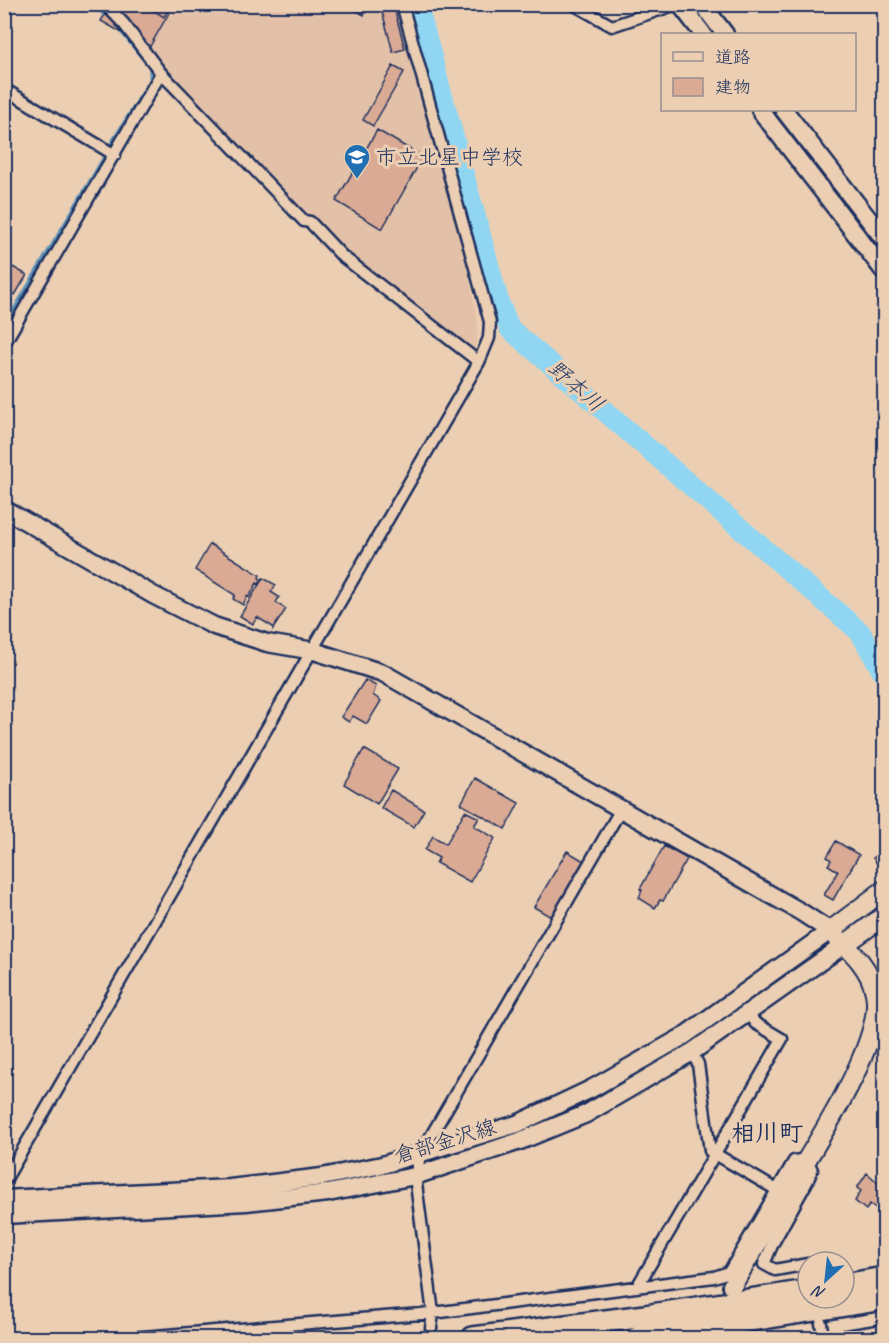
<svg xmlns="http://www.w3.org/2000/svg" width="889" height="1343" viewBox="0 0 889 1343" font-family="Caveat,'Klee One',sans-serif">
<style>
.built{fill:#e3c1a8}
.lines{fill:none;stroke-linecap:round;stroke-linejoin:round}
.stream{stroke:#6193b7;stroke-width:4}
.river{stroke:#90d6f2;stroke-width:21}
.building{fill:#daaa95;stroke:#1b2f5e;stroke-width:1.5}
.street-casing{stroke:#1b2f5e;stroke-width:15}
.secondary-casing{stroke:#1b2f5e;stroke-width:21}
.primary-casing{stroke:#1b2f5e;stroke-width:22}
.highway-casing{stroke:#1b2f5e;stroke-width:26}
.street{stroke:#eccfb3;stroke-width:10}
.secondary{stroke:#eccfb3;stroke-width:16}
.primary{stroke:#eccfb3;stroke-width:18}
.highway{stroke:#eccfb3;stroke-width:21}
.labels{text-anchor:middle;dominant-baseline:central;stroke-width:6;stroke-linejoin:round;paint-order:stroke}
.poi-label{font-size:21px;fill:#1b2f5e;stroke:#eccfb3;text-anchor:start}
.street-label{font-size:21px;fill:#1b2f5e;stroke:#eccfb3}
.water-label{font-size:22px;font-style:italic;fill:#27406d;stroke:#eccfb3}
.quarter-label{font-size:24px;font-weight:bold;fill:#1b2f5e;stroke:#eccfb3}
</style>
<rect width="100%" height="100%" fill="#eccfb3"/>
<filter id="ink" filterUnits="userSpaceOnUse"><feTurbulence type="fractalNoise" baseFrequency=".0167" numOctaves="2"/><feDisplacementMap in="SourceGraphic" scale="12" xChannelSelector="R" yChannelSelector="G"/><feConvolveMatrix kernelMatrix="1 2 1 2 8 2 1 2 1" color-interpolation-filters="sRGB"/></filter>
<g filter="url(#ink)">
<path class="built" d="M110,5H395L467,264L478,322L476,350L472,351L351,257L311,216H306L165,73Z"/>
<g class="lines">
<path class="stream" d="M93,4L108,18
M111,144L151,80L150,67L120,30
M4,327L105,156"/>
<path class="river" d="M417,4L499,303L510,329L860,632L884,674"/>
</g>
<path class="building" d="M111,4H174L149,48L101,21Z
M143,4H171L164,17Z
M344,4H370L364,15Z
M345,4H368L362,14Z
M380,4H393L405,49L393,52Z
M393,66L404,72L373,126L363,120Z
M377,130L423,157L382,229L336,201Z
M4,262L27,275L15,295L4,289Z
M210,544L260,575L259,578L262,580L259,584L257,583L249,597L247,596L243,605L233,599L235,595L195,570Z
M263,578L276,585L271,592L279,597L276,603L286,609L273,629V627L257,617L253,624L240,616Z
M365,680L376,686L373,695L381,701L367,724L353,716L349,722L341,717Z
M364,749L398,769L377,804L344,784Z
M475,778L519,803L505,829L461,804Z
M475,778L519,803L505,829L461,804Z
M391,790L424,810L414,827L381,808Z
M465,811L479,818L474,826L495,838L470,882L436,863L439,858L425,850L433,836L446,844Z
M836,841L859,855L833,900L824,895L838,871L828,865L831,860L827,857Z
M664,846L687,859L663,901L660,900L655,908L639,898L642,890L640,889Z
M664,846L687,859L663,901L660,900L655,908L639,898L642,890L640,889Z
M884,849V872L873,858Z
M567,851L584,861L551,917L534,907Z
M867,1173L883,1187L884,1184V1204L880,1211L870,1204L866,1210L855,1201L861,1191L857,1188Z"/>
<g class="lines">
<g class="street-casing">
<path id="street" d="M105,4L124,24L161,73L304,221L310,222L342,256L479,362
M573,4L612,26L677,4
M4,89L115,155
M4,344L161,73
M692,1052L698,1064L710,1151L777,1190
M4,1182L479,362L489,338L490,322L402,4
M637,1287L782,1039L755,1023L748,1013
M821,1323L823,1338
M431,1328L433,1313L415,1176L421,1153L621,809
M130,1338L433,1313L714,1277L729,1272L794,1161L807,1159L812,1170L808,1180L773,1243L764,1264L775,1270L808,1264
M834,1338L884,1330"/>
</g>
<g class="secondary-casing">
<path id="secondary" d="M680,4L703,34
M702,4L725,34
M760,110L884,271
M784,110L884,239
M4,509L153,595L214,626L267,643L314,651L383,673L801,912L830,931L684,1036L591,1089L517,1124L382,1165L322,1177L230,1188L4,1199
M4,1215L246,1202L328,1193L415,1176L520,1141L586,1114L692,1052L844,945"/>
</g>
<g class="primary-casing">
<path id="primary" d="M844,945L884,916
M732,1286C753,1250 774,1215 795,1179C819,1139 885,1039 875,993C870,966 849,949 830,931L884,890"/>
</g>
<g class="highway-casing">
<path id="highway" d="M844,1285L884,1278
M473,1338L645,1316L808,1291
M637,1338L884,1299"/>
</g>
<use href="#street" class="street"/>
<use href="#secondary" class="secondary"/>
<use href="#primary" class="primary"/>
<use href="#highway" class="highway"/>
</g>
</g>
<defs>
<g id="school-pin" transform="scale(1.35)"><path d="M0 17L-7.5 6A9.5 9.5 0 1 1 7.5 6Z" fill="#1f6fb2" stroke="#eccfb3"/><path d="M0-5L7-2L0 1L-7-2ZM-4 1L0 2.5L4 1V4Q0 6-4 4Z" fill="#fff"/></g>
</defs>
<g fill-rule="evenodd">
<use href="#school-pin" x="357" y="157"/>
</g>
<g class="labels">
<g class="poi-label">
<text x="376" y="157">市立北星中学校</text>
</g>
<g class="street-label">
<text transform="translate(445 1141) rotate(-17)">倉部金沢線</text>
</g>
<g class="water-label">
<text transform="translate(576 386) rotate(41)">野本川</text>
</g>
<g class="quarter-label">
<text x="767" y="1133">相川町</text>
</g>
</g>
<rect width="889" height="1343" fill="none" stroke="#eccfb3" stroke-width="24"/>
<rect x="12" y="12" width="865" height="1319" fill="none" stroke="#1b2f5e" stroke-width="2" filter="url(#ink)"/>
<rect x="661" y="33" width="195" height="78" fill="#eccfb3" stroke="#988f91" stroke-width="1.5"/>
<rect x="673" y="52" width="30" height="9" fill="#eccfb3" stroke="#988f91" stroke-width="1.5"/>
<text x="715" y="63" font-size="18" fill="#1b2f5e">道路</text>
<rect x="673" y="78" width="30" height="18" fill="#daaa95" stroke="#988f91" stroke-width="1.5"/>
<text x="715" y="93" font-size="18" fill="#1b2f5e">建物</text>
<g transform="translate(826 1280) rotate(207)"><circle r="28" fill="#eccfb3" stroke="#988f91" stroke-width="1.5"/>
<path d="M0-4.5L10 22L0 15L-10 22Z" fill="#1f6fb2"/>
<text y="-9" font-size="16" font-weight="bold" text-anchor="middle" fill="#1b2f5e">N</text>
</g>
</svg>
